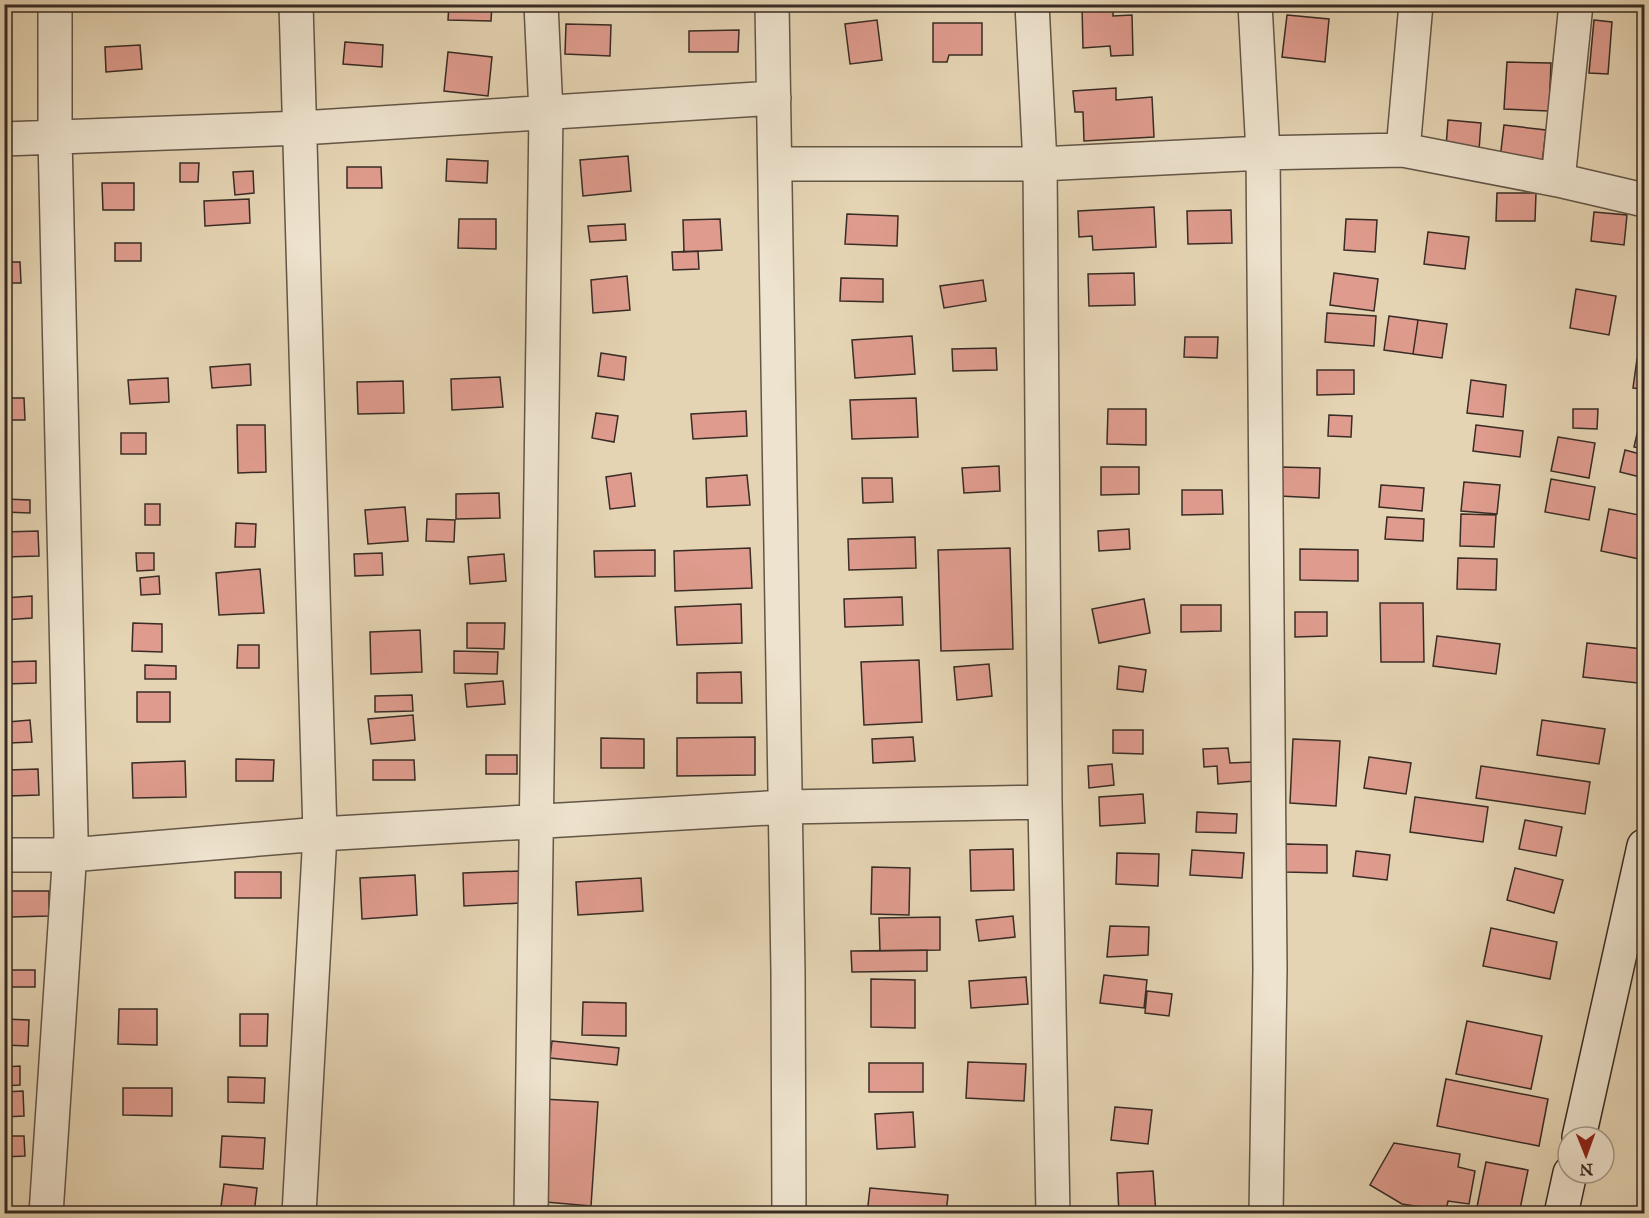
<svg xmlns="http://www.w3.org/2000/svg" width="1649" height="1218" viewBox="0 0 1649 1218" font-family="'IM FELL Great Primer',serif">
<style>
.building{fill:#df9c8e;stroke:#382c25;stroke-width:1.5}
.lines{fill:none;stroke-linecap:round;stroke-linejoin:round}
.street-casing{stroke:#635648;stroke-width:36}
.secondary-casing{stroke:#382c25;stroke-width:36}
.street{stroke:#eee3ce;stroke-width:33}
.secondary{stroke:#eee3ce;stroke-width:33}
</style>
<rect width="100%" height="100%" fill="#e5d4b3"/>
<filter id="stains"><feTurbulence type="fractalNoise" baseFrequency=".00333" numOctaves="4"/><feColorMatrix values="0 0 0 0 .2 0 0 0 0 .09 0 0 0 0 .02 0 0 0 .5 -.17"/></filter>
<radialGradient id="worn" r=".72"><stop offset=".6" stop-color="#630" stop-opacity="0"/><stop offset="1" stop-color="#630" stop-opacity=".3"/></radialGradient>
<path class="building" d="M4,4H9L10,28H4Z
M449,4H492L491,21L448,20Z
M586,4H635V5L586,11Z
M1113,4V16L1132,15L1133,55L1111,56L1110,46L1083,48L1082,6Z
M1287,15L1329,19L1325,62L1282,57Z
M877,20L882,60L850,64L845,24Z
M1594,20L1612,22L1608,74L1589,73Z
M933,23H982V55H949L947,62H933Z
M566,24L611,25L610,56L565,54Z
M739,30L738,52H689V31Z
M345,42L383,45L382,67L343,64Z
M140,45L142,69L106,72L105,47Z
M448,52L492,57L488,96L444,91Z
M4,60H10L11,91H4Z
M1507,62L1551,63L1549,111L1504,109Z
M1116,88V100L1152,97L1154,137L1084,141L1083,112H1075L1073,91Z
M1448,120L1481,123L1479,150L1446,147Z
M1504,125L1546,130L1542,164L1500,159Z
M628,156L631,191L583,196L580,160Z
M447,159L488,161L487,183L446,181Z
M180,163H199L198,182H180Z
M347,167H381L382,188H347Z
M253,171L254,193L235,195L233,172Z
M102,183H134V210H103Z
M1497,193H1536L1535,221H1496Z
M249,199L250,223L205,226L204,201Z
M1154,207L1156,247L1093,250L1092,236L1079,237L1078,211Z
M1231,210L1232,243L1188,244L1187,211Z
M1594,212L1627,215L1624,245L1591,241Z
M847,214L898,216L897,246L845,244Z
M459,219H496V249L458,248Z
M720,219L722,250L684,252L683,220Z
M1346,219L1377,220L1375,252L1344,250Z
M625,224L626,240L590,242L588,226Z
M1428,232L1469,237L1465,269L1424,264Z
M115,243H141V261H115Z
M698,251L699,269L673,270L672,252Z
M4,262H20L21,283H4Z
M1134,273L1135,305L1089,306L1088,274Z
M1334,273L1378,279L1374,311L1330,305Z
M627,276L630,310L593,313L591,280Z
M841,278L883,279V302L840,301Z
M983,280L986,301L944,308L940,286Z
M1576,289L1616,296L1609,335L1570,328Z
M1327,313L1376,316L1374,346L1325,342Z
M1389,316L1418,320L1413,354L1384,350Z
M1418,320L1447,324L1442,358L1413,354Z
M912,336L915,374L855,378L852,340Z
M1185,337H1218L1217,358L1184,357Z
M996,348L997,370L953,371L952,349Z
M601,353L626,357L624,380L598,376Z
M1637,359L1644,361V389L1633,388Z
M250,364L251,385L212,388L210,367Z
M1317,370H1354V394L1317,395Z
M500,377L503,407L452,410L451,379Z
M168,378L169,402L130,404L128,380Z
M1471,380L1506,385L1503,417L1467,413Z
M403,381L404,413L358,414L357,382Z
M4,398H24L25,420H4Z
M916,398L918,437L852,439L850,400Z
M1108,409H1146V445L1107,444Z
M1573,409H1598L1597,429L1573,428Z
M746,411L747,436L693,439L691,414Z
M596,413L618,416L614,442L592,438Z
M1329,415L1352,416L1351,437L1328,436Z
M1640,421L1644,422V449L1634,447Z
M237,425H265L266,472L238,473Z
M1476,425L1523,431L1520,457L1473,451Z
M121,433H146V454H121Z
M1558,437L1595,443L1589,478L1551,471Z
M1625,450L1644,455V478L1620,472Z
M999,466L1000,491L964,493L962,468Z
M1101,467H1139V494L1101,495Z
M1281,467L1320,468L1319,498L1280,496Z
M631,473L635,506L610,509L606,477Z
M747,475L750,505L707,507L706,478Z
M862,478H892L893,502L863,503Z
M1551,479L1595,487L1589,520L1545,512Z
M1464,482L1500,485L1497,514L1461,511Z
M1381,485L1424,488L1422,511L1379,507Z
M1182,490H1222L1223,514L1182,515Z
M499,493L500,518L456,519V494Z
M4,499L30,500V513L4,512Z
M145,504H160V525H145Z
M405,507L408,541L368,544L365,510Z
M1609,509L1644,516V560L1601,551Z
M1461,514L1496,515L1494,547L1460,546Z
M1387,517L1424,519L1423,541L1385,539Z
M427,519L455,520L454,542L426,541Z
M236,523L256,524L255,547H235Z
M1129,529L1130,549L1099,551L1098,531Z
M38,531L39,556L4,557V532Z
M915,537L916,568L849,570L848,539Z
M750,548L752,588L675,591L674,551Z
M1010,548L1013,649L941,651L938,550Z
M1300,549L1358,550V581L1300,580Z
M655,550V576L595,577L594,551Z
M136,553H154V570L137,571Z
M382,553L383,575L355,576L354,554Z
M504,554L506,581L470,584L468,557Z
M1458,558L1497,559L1496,590L1457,589Z
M260,569L264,613L219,615L216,573Z
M159,576L160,594L141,595L140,578Z
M32,596V618L4,620V598Z
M902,597L903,625L845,627L844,599Z
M1144,599L1150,633L1099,643L1092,609Z
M1380,603H1423L1424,662H1381Z
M741,604L742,643L677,645L675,607Z
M1181,605H1221V631L1181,632Z
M1295,612H1327V636L1295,637Z
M133,623L162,624V652L132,651Z
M467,623H505L504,649L467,648Z
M420,630L422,672L371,674L370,632Z
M1437,636L1500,644L1496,674L1433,666Z
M1587,643L1643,649L1638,683L1583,677Z
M238,645H259V668H237Z
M454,651L498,652L497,674L454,673Z
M919,660L922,722L864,725L861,662Z
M36,661V683L6,684V662Z
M989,664L992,696L957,700L954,667Z
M145,665L176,666V679H145Z
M1119,666L1146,670L1143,692L1117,689Z
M741,672L742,703H697V673Z
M503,681L505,704L467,707L465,684Z
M137,692H170V722H137Z
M412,695L413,711L375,712V696Z
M413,715L415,740L371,744L368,719Z
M30,720L32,742L9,743L8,722Z
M1542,720L1605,729L1599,764L1537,755Z
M1113,730H1143V754L1113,753Z
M755,737V775L677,776V738Z
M913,737L915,761L873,763L872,739Z
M601,738L644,739V768H601Z
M1293,739L1340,741L1336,806L1290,803Z
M1228,748L1230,763L1253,762L1255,781L1218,784L1217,766L1204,767L1203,749Z
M486,755H517V774H486Z
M1369,757L1411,763L1406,794L1364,788Z
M236,759L274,760L273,781H236Z
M373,760H414L415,780H373Z
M185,761L186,797L133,798L132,763Z
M1112,764L1114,785L1089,788L1088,766Z
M1481,766L1590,782L1585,814L1476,798Z
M38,769L39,795L9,796L8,770Z
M1143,794L1145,823L1100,826L1099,797Z
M1415,797L1488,807L1483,842L1410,832Z
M1197,812L1237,814L1236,833L1196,832Z
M1525,820L1562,827L1556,856L1519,849Z
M1286,844L1327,845V873L1285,872Z
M1013,849L1014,890L971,891L970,850Z
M1192,850L1244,853L1242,878L1190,875Z
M1356,851L1390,855L1387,880L1353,876Z
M1117,853L1159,854L1158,886L1116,884Z
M872,867L910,868L909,915L871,914Z
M1515,868L1563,880L1554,913L1507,900Z
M519,871L520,903L464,906L463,873Z
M235,872H281V898H235Z
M415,875L417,915L362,919L360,878Z
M641,878L643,911L578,915L576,882Z
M11,891H49V916L11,917Z
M1013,916L1015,937L979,941L976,920Z
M940,917V950L880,951L879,918Z
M1110,926L1149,927L1148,955L1107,957Z
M1491,928L1557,942L1550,979L1483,966Z
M927,950V971L852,972L851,951Z
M7,970H35V987H7Z
M1104,975L1147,980L1144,1008L1100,1003Z
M1026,977L1028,1004L971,1008L969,981Z
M871,979L915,980V1028L871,1027Z
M1147,991L1172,994L1169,1016L1145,1013Z
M583,1002L626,1003V1036L582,1035Z
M119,1009H157V1045L118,1044Z
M240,1014H268L267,1046H240Z
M4,1019L29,1020L28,1046L4,1045Z
M1467,1021L1542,1036L1531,1089L1456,1074Z
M552,1041L619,1048L617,1065L550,1058Z
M968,1062L1026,1064L1024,1101L966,1098Z
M869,1063H923V1092H869Z
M20,1066V1085L4,1086V1067Z
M228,1077L265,1078L264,1103L228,1102Z
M1446,1079L1548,1099L1539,1146L1437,1126Z
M123,1088H172V1116L123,1115Z
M23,1091L24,1116L4,1117V1092Z
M542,1099L598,1102L591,1206L534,1201Z
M1115,1107L1152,1110L1148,1144L1111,1140Z
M913,1112L915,1147L877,1149L875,1114Z
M4,1136H24L25,1156L4,1157Z
M222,1136L265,1138L263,1169L220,1167Z
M1394,1143L1460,1154L1458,1167L1475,1171L1469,1204L1448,1201L1446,1211L1402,1204L1370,1185Z
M1486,1162L1528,1170L1519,1214H1486L1476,1212Z
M1153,1171L1156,1214H1119L1117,1173Z
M224,1184L257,1188L254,1214H220Z
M870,1188L948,1195L946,1214H867Z
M4,1201H9V1214H4Z"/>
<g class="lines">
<g class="street-casing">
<path id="street" d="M296,4L320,834L299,1214
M772,4L788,972L789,1214
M1032,4L1040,164L1045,802L1053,1214
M1255,4L1263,153L1270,970L1266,1214
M4,139L301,128L774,98
M1403,150L1416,4
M776,164H1040L1263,153L1403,150L1558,180L1644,200
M1558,180L1576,4
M4,855H70L320,834L786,807L1045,802
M46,1214L71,835L55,137V4
M531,1214L546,113L541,4"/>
</g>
<g class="secondary-casing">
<path id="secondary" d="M1579,1137L1644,846
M1561,1214L1570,1173"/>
</g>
<use href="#street" class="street"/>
<use href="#secondary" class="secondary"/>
</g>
<rect width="1649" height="1218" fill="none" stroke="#e5d4b3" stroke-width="24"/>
<rect x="6" y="6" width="1637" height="1206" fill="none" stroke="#382c25" stroke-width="3"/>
<rect x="12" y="12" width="1625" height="1194" fill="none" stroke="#382c25" stroke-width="1.5"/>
<g transform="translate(1586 1155) rotate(179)"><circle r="28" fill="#eee3ce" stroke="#a59a8a" stroke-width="1.5"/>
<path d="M0-4.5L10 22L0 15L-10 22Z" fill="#8f2418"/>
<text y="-9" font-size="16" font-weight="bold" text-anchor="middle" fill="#382c25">N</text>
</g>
<rect width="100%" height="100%" filter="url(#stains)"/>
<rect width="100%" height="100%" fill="url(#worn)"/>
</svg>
